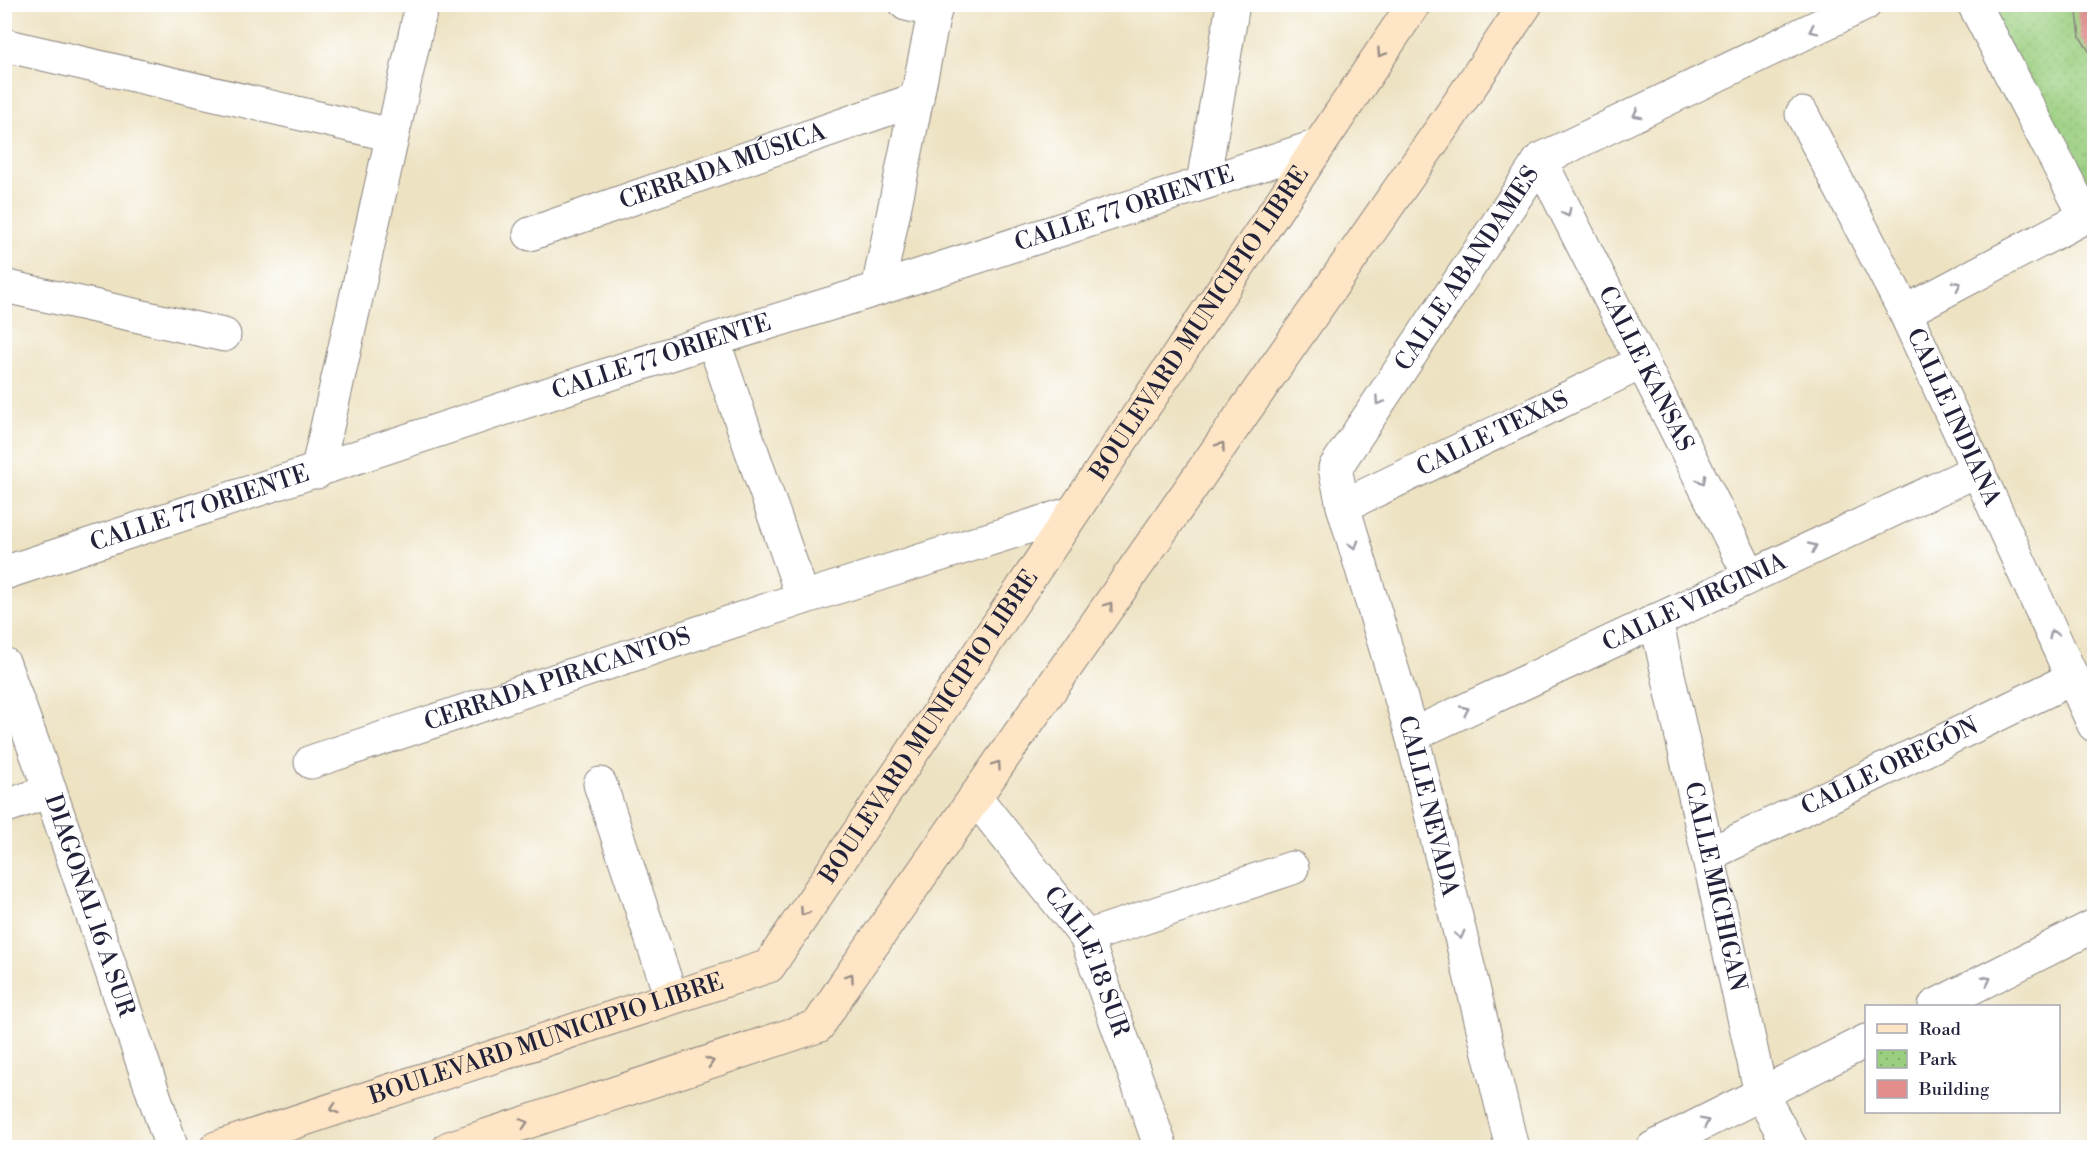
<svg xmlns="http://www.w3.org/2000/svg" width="2099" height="1152" viewBox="0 0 2099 1152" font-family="'Libre Bodoni',serif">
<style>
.park{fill:url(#park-dots);stroke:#5e785e;stroke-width:1.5}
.building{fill:url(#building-hatch)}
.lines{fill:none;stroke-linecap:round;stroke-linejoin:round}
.street-casing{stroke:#88827e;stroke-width:35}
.secondary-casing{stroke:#88827e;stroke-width:35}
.street{stroke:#fff;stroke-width:33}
.secondary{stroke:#fde5c5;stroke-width:33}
.oneway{stroke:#9c9ca7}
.oneway2{stroke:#9a8d87}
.labels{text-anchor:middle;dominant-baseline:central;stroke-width:5;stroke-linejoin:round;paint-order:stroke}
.street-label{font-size:24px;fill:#22223b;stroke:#fff}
</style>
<defs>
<pattern id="park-dots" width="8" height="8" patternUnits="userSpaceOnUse" patternTransform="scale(1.5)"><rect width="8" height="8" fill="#9bcf80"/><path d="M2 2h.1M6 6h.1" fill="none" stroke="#85b170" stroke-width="1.8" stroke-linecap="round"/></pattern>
<pattern id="building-hatch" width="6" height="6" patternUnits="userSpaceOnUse" patternTransform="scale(1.5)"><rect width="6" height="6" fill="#e28e8c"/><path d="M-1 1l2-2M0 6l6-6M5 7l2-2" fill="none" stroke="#b77474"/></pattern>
</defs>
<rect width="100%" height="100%" fill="#fff"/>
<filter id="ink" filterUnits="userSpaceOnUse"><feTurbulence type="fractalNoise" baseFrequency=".0167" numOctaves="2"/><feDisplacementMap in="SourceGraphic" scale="12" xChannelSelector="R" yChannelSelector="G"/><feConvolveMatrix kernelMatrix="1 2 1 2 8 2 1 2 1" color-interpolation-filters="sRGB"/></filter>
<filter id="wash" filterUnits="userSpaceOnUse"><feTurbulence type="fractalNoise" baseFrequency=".008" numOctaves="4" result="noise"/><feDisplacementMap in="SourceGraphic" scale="24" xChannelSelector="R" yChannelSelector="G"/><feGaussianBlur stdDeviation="1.35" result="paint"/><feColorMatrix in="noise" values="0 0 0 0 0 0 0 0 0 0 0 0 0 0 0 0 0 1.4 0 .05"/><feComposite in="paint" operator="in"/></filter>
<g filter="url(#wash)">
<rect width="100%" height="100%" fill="#ede2c2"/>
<path class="park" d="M1978,5H2094V210Z"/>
<g id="blocks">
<path class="building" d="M2081,4H2094V59L2080,37L2077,12Z"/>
</g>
</g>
<g filter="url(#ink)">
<use href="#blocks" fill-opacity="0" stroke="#88827e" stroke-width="1.5"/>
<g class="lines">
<g class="street-casing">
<g id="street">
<path d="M906,4L935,11"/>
<path d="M1974,4L2086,217"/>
<path d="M4,45L392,135"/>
<path id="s1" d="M1802,114L1905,312L2094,725"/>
<path id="s2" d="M1540,160L1750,576"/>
<path d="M1203,183L1233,4"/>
<path id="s3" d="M530,234L917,99"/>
<path d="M4,286L224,335"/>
<path d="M878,289L936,4"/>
<path d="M1905,312L2094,212"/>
<path d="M713,340L803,598"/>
<path d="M317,472L422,4"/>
<path id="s4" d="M1343,506L1643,362"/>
<path id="s5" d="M4,573L713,340L878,289L1318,146"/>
<path id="s6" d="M1656,620L1761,1094L1791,1148"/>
<path id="s7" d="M4,664L50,791L172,1148"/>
<path id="s8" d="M1412,735L1978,470"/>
<path id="s9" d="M311,762L803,598L1072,513"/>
<path d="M600,784L671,997"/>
<path id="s10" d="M975,797L1086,937L1161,1148"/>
<path d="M4,807L50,791"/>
<path id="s11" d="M1708,855L2073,678"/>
<path d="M1086,937L1292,868"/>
<path d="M1935,1006L2094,926"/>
<path id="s12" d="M1512,1148L1412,735L1343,506L1335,468L1540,160L1865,4"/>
<path d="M1653,1148L1866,1041"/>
</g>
</g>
<g class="secondary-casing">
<g id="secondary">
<path id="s13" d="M216,1148L769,966L1414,4"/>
<path d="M449,1148L818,1026L845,984L1451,115L1526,4"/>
</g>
</g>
<use href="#street" class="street"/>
<use href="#secondary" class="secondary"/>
</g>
<defs><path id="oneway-chevron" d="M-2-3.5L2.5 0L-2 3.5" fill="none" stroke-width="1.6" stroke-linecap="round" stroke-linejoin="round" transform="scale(1.5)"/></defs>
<g class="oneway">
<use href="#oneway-chevron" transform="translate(1813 30) rotate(154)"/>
<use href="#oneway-chevron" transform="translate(1637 114) rotate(154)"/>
<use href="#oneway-chevron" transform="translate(1567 213) rotate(63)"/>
<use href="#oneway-chevron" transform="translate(1957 285) rotate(-28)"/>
<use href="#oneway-chevron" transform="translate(1379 401) rotate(124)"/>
<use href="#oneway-chevron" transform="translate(1702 480) rotate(63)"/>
<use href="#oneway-chevron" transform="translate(1354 545) rotate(73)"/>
<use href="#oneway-chevron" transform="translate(1813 547) rotate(-25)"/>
<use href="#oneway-chevron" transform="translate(2053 634) rotate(-115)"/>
<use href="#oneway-chevron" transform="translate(1465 710) rotate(-25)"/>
<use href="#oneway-chevron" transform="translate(1460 935) rotate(76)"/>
<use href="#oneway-chevron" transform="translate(1987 980) rotate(-27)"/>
<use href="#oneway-chevron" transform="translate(1705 1122) rotate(-26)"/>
</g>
<g class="oneway2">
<use href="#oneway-chevron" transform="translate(1381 53) rotate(124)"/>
<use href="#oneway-chevron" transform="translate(1221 446) rotate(-55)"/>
<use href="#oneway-chevron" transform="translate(1109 606) rotate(-55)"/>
<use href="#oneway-chevron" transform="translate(997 765) rotate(-55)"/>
<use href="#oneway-chevron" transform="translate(804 912) rotate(124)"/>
<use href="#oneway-chevron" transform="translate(850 977) rotate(-55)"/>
<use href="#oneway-chevron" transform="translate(710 1062) rotate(-18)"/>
<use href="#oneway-chevron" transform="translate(334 1109) rotate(162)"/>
<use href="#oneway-chevron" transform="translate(524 1123) rotate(-18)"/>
</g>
</g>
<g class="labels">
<g class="street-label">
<text stroke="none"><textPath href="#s3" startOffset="204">CERRADA MÚSICA</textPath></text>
<text stroke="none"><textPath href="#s5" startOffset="1178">CALLE 77 ORIENTE</textPath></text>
<text stroke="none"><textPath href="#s12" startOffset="942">CALLE ABANDAMES</textPath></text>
<text stroke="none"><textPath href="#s13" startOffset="1356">BOULEVARD MUNICIPIO LIBRE</textPath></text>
<text stroke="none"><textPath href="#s5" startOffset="692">CALLE 77 ORIENTE</textPath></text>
<text stroke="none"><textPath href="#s2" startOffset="234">CALLE KANSAS</textPath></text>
<text stroke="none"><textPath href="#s1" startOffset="339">CALLE INDIANA</textPath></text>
<text stroke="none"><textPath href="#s4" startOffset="166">CALLE TEXAS</textPath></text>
<text stroke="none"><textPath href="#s5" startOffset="206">CALLE 77 ORIENTE</textPath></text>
<text stroke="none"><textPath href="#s8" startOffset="312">CALLE VIRGINIA</textPath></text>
<text stroke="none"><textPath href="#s9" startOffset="260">CERRADA PIRACANTOS</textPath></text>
<text stroke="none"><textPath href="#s13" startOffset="870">BOULEVARD MUNICIPIO LIBRE</textPath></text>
<text stroke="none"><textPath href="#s11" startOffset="202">CALLE OREGÓN</textPath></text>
<text transform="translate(1428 806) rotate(76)">CALLE NEVADA</text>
<text stroke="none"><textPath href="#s6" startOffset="273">CALLE MÍCHIGAN</textPath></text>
<text stroke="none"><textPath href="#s7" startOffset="256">DIAGONAL 16 A SUR</textPath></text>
<text stroke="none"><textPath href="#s10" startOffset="201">CALLE 18 SUR</textPath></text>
<text stroke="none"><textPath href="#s13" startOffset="348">BOULEVARD MUNICIPIO LIBRE</textPath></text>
</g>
</g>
<rect width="2099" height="1152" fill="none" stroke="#fff" stroke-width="24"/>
<rect x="1865" y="1005" width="195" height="108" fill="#ffffff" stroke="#a7a7b1" stroke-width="1.5"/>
<rect x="1877" y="1024" width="30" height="9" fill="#fde5c5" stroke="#a7a7b1" stroke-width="1.5"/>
<text x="1919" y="1035" font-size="18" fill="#22223b">Road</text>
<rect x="1877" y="1050" width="30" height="18" fill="url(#park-dots)" stroke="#a7a7b1" stroke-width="1.5"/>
<text x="1919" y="1065" font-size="18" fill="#22223b">Park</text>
<rect x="1877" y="1080" width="30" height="18" fill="#e28e8c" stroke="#a7a7b1" stroke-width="1.5"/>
<text x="1919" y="1095" font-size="18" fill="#22223b">Building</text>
</svg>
